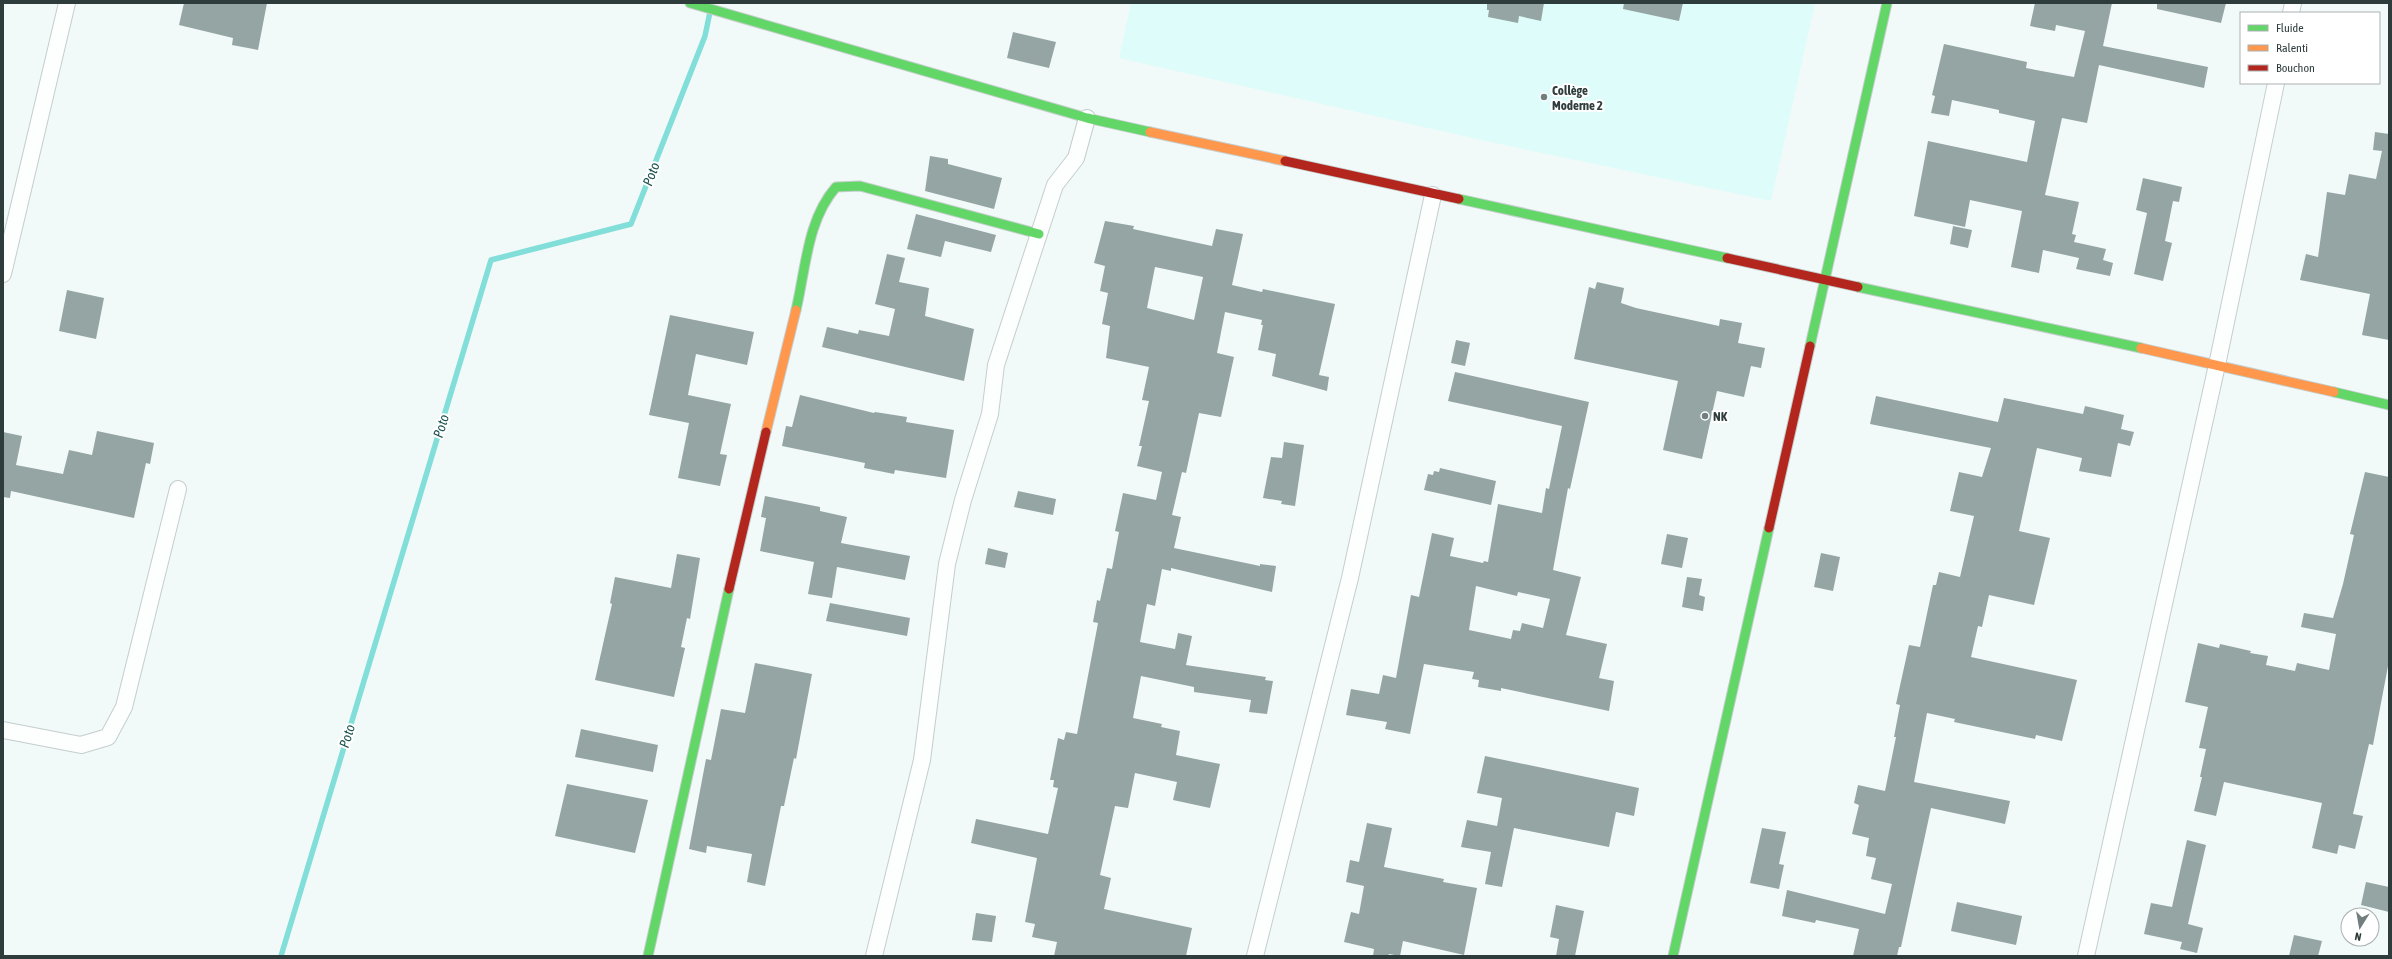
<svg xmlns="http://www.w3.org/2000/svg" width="2392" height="959" viewBox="0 0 2392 959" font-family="'Asap Condensed',sans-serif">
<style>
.built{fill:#defcf9}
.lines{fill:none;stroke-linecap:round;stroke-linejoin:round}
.stream{stroke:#81ded9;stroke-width:5.5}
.building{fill:#94a5a4;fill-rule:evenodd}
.street-casing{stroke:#c4cecd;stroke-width:18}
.fast-casing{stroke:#c4cecd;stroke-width:11}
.slow-casing{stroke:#c4cecd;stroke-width:11}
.jam-casing{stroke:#c4cecd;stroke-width:11}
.street{stroke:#fdfefe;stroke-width:16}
.fast{stroke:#63d668;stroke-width:9}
.slow{stroke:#ff974d;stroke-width:9}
.jam{stroke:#b3261e;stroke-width:9}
.poi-dot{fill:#737e7e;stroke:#fff;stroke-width:1.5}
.labels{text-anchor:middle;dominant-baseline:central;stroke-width:4;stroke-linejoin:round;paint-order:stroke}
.poi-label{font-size:13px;font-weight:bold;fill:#2e3c3b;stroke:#fff;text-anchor:start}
.water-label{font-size:14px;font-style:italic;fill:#1b524f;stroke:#fff}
</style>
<rect width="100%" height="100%" fill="#f2faf9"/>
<path class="built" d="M1131,3H1815L1771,201L1490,142L1119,58Z"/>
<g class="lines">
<path class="stream" d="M281,956L491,260L631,224L705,36L710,12"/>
</g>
<path class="building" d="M184,3H267L258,50L232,45L233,38L179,25Z
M1487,3H1544L1541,21L1519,16L1518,23L1488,17L1489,10H1487Z
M1624,3H1683L1679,21L1623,9Z
M2035,3H2112L2103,46L2208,67L2204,88L2099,65L2087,123L2062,118L2045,195L2079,202L2072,234L2076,235L2074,242L2106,249L2103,260L2113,263L2110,276L2076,269L2079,258L2043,250L2039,273L2011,267L2022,211L1970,200L1965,227L1914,216L1928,141L2027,162L2035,121L1999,113V110L1952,100L1949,116L1931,113L1935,96L1932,95L1944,44L2027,62L2026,68L2074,77L2085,31L2056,25L2055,31L2030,26Z
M2157,3H2226L2221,23L2157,9Z
M1013,32L1056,42L1049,68L1007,58Z
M2375,132L2389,134V340L2362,335L2370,294L2300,280L2306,254L2318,257L2327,192L2345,195L2349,174L2376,179L2382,151L2373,150Z
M930,156L948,159V164L1002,178L994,209L925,191Z
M2143,178L2182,187L2179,202L2173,201L2165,241L2172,243L2163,281L2134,274L2147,213L2136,210Z
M916,214L996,235L991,252L945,241L941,257L907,249Z
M1105,221L1134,226L1133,229L1212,246L1216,229L1243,234L1232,285L1262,292L1263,289L1335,304L1319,375L1329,377L1327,391L1272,376L1276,354L1258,350L1263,325H1261L1262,320L1225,312L1217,353L1234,357L1221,417L1199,413L1186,473L1182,472L1172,515L1181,517L1174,548L1260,566V564L1276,566L1272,592L1171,568V571L1162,569L1155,606L1147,604L1140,642L1175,649L1178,633L1192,636L1186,665L1266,677L1265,680L1273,681L1267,714L1249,712L1251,700L1194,692V687L1141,676L1133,718L1162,724L1161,727L1180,731L1176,755L1220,764L1210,808L1173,800L1177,782L1135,773L1128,808L1115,806L1100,875L1111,878L1104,909L1192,928L1186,956H1054L1057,942L1032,937L1035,924L1025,922L1037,858L971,843L976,819L1048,834L1058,788L1053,787L1054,780H1050L1058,738L1064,740L1066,732L1077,734L1098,623L1093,622L1097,600L1100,601L1107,568L1112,569L1119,532L1115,531L1123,493L1156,500L1162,472L1137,466L1142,446H1139L1149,401L1142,400L1149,367L1106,358L1110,326L1102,324L1108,293L1100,291L1105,266L1094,263ZM1155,267L1203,277L1194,320L1147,308Z
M1953,226L1972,230L1968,248L1950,244Z
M887,254L905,258L899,282L929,288L925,316L974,329L964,381L822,347L827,327L858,334L859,330L889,336L895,309L875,304Z
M1597,282L1624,288L1621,303L1636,308L1719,326L1720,319L1742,323L1738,343L1765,348L1761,368L1751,366L1744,397L1717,391L1702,459L1663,450L1678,381L1574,359L1589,287L1595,289Z
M67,290L104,298L96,339L59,331Z
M670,315L754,332L747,365L696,354L688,395L731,404L720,454L727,455L720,486L678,478L689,423L649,415Z
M1456,340L1470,343L1465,366L1451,363Z
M1455,372L1589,402L1570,489L1568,488L1553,570L1581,577L1566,635L1607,644L1599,678L1614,681L1609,711L1501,688V691L1478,687L1479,680L1472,679L1474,672L1424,664L1410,734L1385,729L1387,722L1346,715L1351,689L1379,694L1383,675L1396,678L1411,595L1419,597L1432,533L1454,538L1450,556L1483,563L1484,561L1488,562L1498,504L1542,513L1546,488L1549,489L1562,426L1448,401ZM1476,586L1517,596L1518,592L1550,599L1543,628L1522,623L1520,631L1513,630L1511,639L1469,630Z
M800,395L874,413L875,412L907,417L906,422L954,430L946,478L895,470L894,474L864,468L865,463L782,446L786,426L792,427Z
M1876,396L1998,422L2004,398L2083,414L2085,406L2124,415L2121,429L2134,432L2130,446L2118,443L2111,477L2079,471L2082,458L2037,448L2019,531L2050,538L2034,605L1989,595L1982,627L1978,626L1971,657L2077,680L2062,741L2036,735L2035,739L1954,722L1955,719L1927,713L1914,782L2010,801L2005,824L1931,808L1901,947H1899L1897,956H1853L1859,929L1816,920L1815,923L1782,916L1787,890L1885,914L1892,884L1871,879L1876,858L1866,856L1869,838L1852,834L1859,805L1854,803L1858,785L1885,791L1896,737H1894L1900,705L1896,704L1909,645L1920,647L1933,585H1936L1939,572L1960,577L1974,516L1950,511L1959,472L1982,477L1991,448L1870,424Z
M97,431L154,443L150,464L146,463L134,518L11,491L10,498L3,497V432L22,436L16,465L63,474L69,450L92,455Z
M1284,442L1304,445L1295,506L1281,504L1282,501L1263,498L1271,457L1282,458Z
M1440,468L1496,481L1491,505L1424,490L1428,474L1433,475L1434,471L1439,472Z
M2365,472L2389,477V661L2373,745L2369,744L2353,814L2363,816L2355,849L2339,845L2337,854L2312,848L2322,803L2224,782L2216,816L2194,811L2202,777H2200L2206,749L2199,748L2208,707L2185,702L2198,643L2219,648L2220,644L2251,651L2250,653L2268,656L2266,665L2295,671L2297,663L2329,670L2336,634L2301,627L2304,613L2333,618L2343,584L2354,535L2350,534Z
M1018,491L1056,499L1053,515L1014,507Z
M765,496L820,507V511L847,517L841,543L910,556L905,580L837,567L832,598L808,594L814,562L760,551L766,518L761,517Z
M1667,534L1688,538L1682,568L1661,564Z
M988,548L1008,553L1005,568L985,564Z
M1821,553L1840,557L1833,591L1814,587Z
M677,554L700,558L690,619L687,618L681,647L685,648L674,697L595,680L612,604L610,603L615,577L671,588Z
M1687,577L1702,579L1699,595L1705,597L1703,611L1682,607Z
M830,603L910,618L907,636L826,621Z
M755,663L812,674L796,759L794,758L784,806H781L765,886L747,882L752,854L707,846L706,853L689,849L706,759L711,760L721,709L745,713Z
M581,729L658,745L653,772L575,757Z
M1485,756L1639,788L1634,816L1616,812L1609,847L1514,828L1502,887L1485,884L1491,852L1461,847L1467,820L1497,826L1502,798L1477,793Z
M567,784L648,800L635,853L555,836Z
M1367,823L1392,828L1384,867L1444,879L1443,882L1477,888L1464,955L1403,941L1400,956L1389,954L1388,956H1373L1374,949L1344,942L1351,912L1359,914L1364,886L1346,882L1350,860L1359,862Z
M1762,828L1786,832L1779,864L1784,865L1779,889L1750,883Z
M2187,840L2206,845L2188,924L2203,928L2197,953L2180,949L2182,942L2144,934L2151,903L2172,907Z
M2366,882L2389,887V912L2361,905Z
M1957,902L2022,916L2016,945L1951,931Z
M1556,905L1584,911L1575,956H1556L1559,939L1550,937Z
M976,913L996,916L992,942L972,940Z
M2294,935L2322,941L2318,956H2289Z"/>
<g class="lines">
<g class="street-casing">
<path id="street" d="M2291,13L2293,3
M3,274L67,3
M3,730L81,745L108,737L124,707L178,489
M874,956L922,760L947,564L963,500L990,414L996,365L1055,185L1076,158L1087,118
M1255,956L1350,578L1433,195
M2086,956L2217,365L2276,83"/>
</g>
<g class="fast-casing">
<path id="fast" d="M690,3L1087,118L1150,132
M1459,199L1727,258
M1858,287L2141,348
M796,310C806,268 807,220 836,187L860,186L1039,234
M1810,346L1887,3
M2334,392L2389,405
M648,956L729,589
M1673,956L1769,528"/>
</g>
<g class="slow-casing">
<path id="slow" d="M1150,132L1285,161
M2141,348L2334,392
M766,432L796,310"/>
</g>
<g class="jam-casing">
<path id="jam" d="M1285,161L1459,199
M1727,258L1858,287
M1769,528L1810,346
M729,589L766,432"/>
</g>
<use href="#street" class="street"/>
<use href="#fast" class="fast"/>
<use href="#slow" class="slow"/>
<use href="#jam" class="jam"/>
</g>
<g class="poi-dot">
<circle cx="1544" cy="97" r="4"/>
<circle cx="1705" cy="416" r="4"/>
</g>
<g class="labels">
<g class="poi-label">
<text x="1552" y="90">Collège<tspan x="1552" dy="15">Moderne 2</tspan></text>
<text x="1713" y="416">NK</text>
</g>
<g class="water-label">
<text transform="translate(651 174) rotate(-69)">Poto</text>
<text transform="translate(441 426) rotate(-73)">Poto</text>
<text transform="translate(347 736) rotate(-73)">Poto</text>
</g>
</g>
<rect width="2392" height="959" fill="none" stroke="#2e3c3b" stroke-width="8"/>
<rect x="2240" y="12" width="140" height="72" fill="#ffffff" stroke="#abb1b1"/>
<rect x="2248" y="25" width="20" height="6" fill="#63d668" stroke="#abb1b1"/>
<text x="2276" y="32" font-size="12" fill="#2e3c3b">Fluide</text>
<rect x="2248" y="45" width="20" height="6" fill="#ff974d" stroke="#abb1b1"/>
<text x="2276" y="52" font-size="12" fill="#2e3c3b">Ralenti</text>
<rect x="2248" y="65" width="20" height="6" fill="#b3261e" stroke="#abb1b1"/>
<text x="2276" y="72" font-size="12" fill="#2e3c3b">Bouchon</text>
<g transform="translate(2360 927) rotate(191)"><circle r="19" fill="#ffffff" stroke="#abb1b1"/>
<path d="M0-3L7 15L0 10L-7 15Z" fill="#737e7e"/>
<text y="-6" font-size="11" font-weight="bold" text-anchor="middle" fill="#2e3c3b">N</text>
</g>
</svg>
